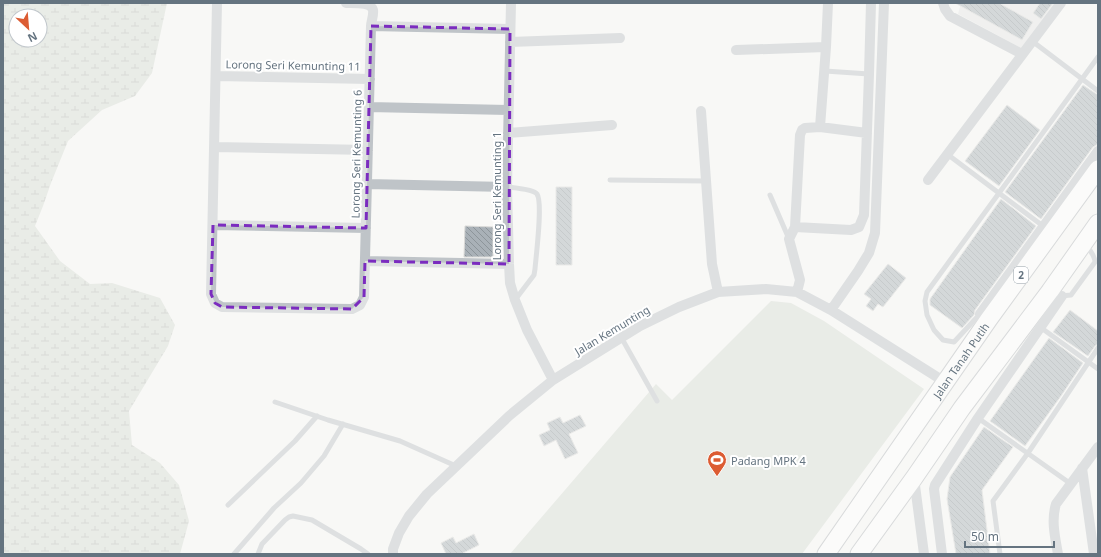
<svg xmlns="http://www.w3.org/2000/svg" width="1101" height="557" viewBox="0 0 1101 557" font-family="'Noto Sans',sans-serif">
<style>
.built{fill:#e6e7e7}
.grass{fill:#d8ddd5}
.wetland{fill:url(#wetland-marsh);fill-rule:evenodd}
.building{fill:url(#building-back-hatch);stroke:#dadad8}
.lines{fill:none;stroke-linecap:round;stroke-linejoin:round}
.trunk-casing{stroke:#b3b7bb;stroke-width:19}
.service{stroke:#bfc4c8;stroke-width:5}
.minor{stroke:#bfc4c8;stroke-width:10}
.trunk{stroke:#fff;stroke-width:17}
.marked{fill:none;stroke:#7b2cbf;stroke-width:3;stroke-dasharray:8 5;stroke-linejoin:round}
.labels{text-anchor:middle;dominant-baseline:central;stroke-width:4;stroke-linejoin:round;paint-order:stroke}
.shield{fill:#fff;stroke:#939ea6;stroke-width:1}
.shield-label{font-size:10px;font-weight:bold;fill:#657480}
.street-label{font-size:11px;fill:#657480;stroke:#fff}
.poi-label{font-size:11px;fill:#657480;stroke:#fff;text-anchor:start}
</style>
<defs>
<pattern id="wetland-marsh" width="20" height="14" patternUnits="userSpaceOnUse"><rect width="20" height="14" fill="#d8ddd5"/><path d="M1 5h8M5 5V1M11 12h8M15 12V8" fill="none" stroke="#b3b8b2"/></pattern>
<pattern id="building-back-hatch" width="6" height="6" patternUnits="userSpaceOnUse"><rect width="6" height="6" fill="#a9b1b7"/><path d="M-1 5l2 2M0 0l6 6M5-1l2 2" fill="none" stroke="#8d959a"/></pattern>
</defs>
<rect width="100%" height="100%" fill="#f8f8f6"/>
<path class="built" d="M961,3H1056L1023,49L958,14Z"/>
<path class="grass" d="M771,301L791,303L824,321L924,389L802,554H510L656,384L672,400Z"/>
<path class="wetland" d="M3,3H167L152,73L135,96L102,110L68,141L51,183L43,206L35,226L60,261L90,284L112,283L160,298L175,325L168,346L129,411L132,445L160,463L179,485L189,521L180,554H3ZM16,16H40V40H16Z"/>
<path class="building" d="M955,3H999L1033,22L1022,40Z
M1040,3H1053L1041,19L1033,13Z
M1083,85L1098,95V144L1093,147L1041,219L1005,192Z
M1007,105L1040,130L999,186L965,161Z
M556,187H572V265H556Z
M1001,199L1036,226L975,310L974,315L962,328L930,305V299Z
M465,226L493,227V257H464Z
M888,264L906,278L883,307L878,304L873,311L866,306L871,299L864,294Z
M1070,310L1098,331V344L1095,346L1088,356L1053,332Z
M1049,338L1083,363L1061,396L1025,446L990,421Z
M580,415L586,426L569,434L578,453L565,459L556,440L544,446L539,435L550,430L547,423L560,417L563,423Z
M984,427L1013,447L982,490L990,554H956L947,499L950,477Z
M474,534L479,545L461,554H446L441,543L453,537L456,543Z"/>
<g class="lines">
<g class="trunk-casing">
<g id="trunk">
<path id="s1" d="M826,554L989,319L1098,169"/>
<path d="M859,554L914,478L962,408L1050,291L1098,223"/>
</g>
</g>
<path class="service" d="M1032,41L1098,91
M825,71L869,74
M947,154L1043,226
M610,180L706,181
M507,187C514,188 533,189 537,194C543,203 536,256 535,269L534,275L515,300
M770,195L789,239
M1061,296L1071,295L1095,262C1095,256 1090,250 1086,245
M980,314L954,342L943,340L934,330L927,315L925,301L927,292L1098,57
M1040,327L1098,369
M621,337L657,401
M275,402L328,420L400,441L456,466
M978,418L1071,484
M228,505L295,441L317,416
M234,554L274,508L301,483L324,456L343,424
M258,554L262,544L285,520L289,517L293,516L312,520L361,549L368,554
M1000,554L993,501L1028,453L1098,348"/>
<path class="minor" d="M217,3L211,294L215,303L222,307L352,309L360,305L364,297L371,26C371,22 374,15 373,10C371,2 353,3 346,3
M511,3L507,187L509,264L510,283L515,300L527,330L553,380
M943,3L945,9L950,16L1022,54
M371,26L510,29
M510,42L620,38
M736,50L826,47
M216,76L370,79
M369,107L508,110
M701,111L712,264L718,292
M820,127L826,47L828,3
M508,133L612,125
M214,147L368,150
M928,180L1061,3
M367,184L507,187
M213,225L366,228
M795,227L851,230L859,227L864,215L869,74L871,3
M365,261L509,264
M797,292L800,280L789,239L795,227L800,135L802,130L805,128L820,127L867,133
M831,310L858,271L869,253L875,233L884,3
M989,319L980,314L1098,151
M1082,468L1094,554
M914,478L924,554
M393,554V549L399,533L409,516L427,494L509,416L553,380L640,326L679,307L718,292L766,289L797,292L831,310L945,382
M942,554L934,489L935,485L978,418L1062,296
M1058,554C1055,537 1051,520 1056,504L1098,447"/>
<use href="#trunk" class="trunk"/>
</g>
<path d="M0 0H1101V557H0ZM371,26L510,29L509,264L365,261L364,297L352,309L222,307L215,303L211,294L213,225L366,228Z" fill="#f8f8f6" fill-opacity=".55" fill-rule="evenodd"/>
<path class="marked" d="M371,26L510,29L509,264L365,261L364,297L352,309L222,307L215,303L211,294L213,225L366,228Z"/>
<defs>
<g id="stadium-pin" transform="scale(1)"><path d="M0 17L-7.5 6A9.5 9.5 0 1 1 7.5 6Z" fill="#dc5c33" stroke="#fff"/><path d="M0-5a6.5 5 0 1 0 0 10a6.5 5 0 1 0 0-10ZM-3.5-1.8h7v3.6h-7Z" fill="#fff"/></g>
</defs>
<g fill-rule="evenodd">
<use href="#stadium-pin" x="717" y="460"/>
</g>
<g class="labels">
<rect class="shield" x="1014" y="267" width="14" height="16" rx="3"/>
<g class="shield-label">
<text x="1021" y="275">2</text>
</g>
<g class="street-label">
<text transform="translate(293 65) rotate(1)">Lorong Seri Kemunting 11</text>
<text transform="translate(356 154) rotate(-89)">Lorong Seri Kemunting 6</text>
<text transform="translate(496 196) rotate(-90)">Lorong Seri Kemunting 1</text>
<text transform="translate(612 330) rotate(-31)">Jalan Kemunting</text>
<text stroke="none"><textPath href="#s1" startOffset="236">Jalan Tanah Putih</textPath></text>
</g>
<g class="poi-label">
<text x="731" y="460">Padang MPK 4</text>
</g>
</g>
<rect width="1101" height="557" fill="none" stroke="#657480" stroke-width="8"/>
<g transform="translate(28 28) rotate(154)"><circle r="19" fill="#ffffff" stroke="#c1c7cc"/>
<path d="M0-3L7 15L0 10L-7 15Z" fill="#dc5c33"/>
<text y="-6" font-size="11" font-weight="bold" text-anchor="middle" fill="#657480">N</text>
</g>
<path d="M965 541v6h89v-6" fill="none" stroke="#657480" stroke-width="2"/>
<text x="971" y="541" font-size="12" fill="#657480" stroke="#ffffff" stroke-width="3" paint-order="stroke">50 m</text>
</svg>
